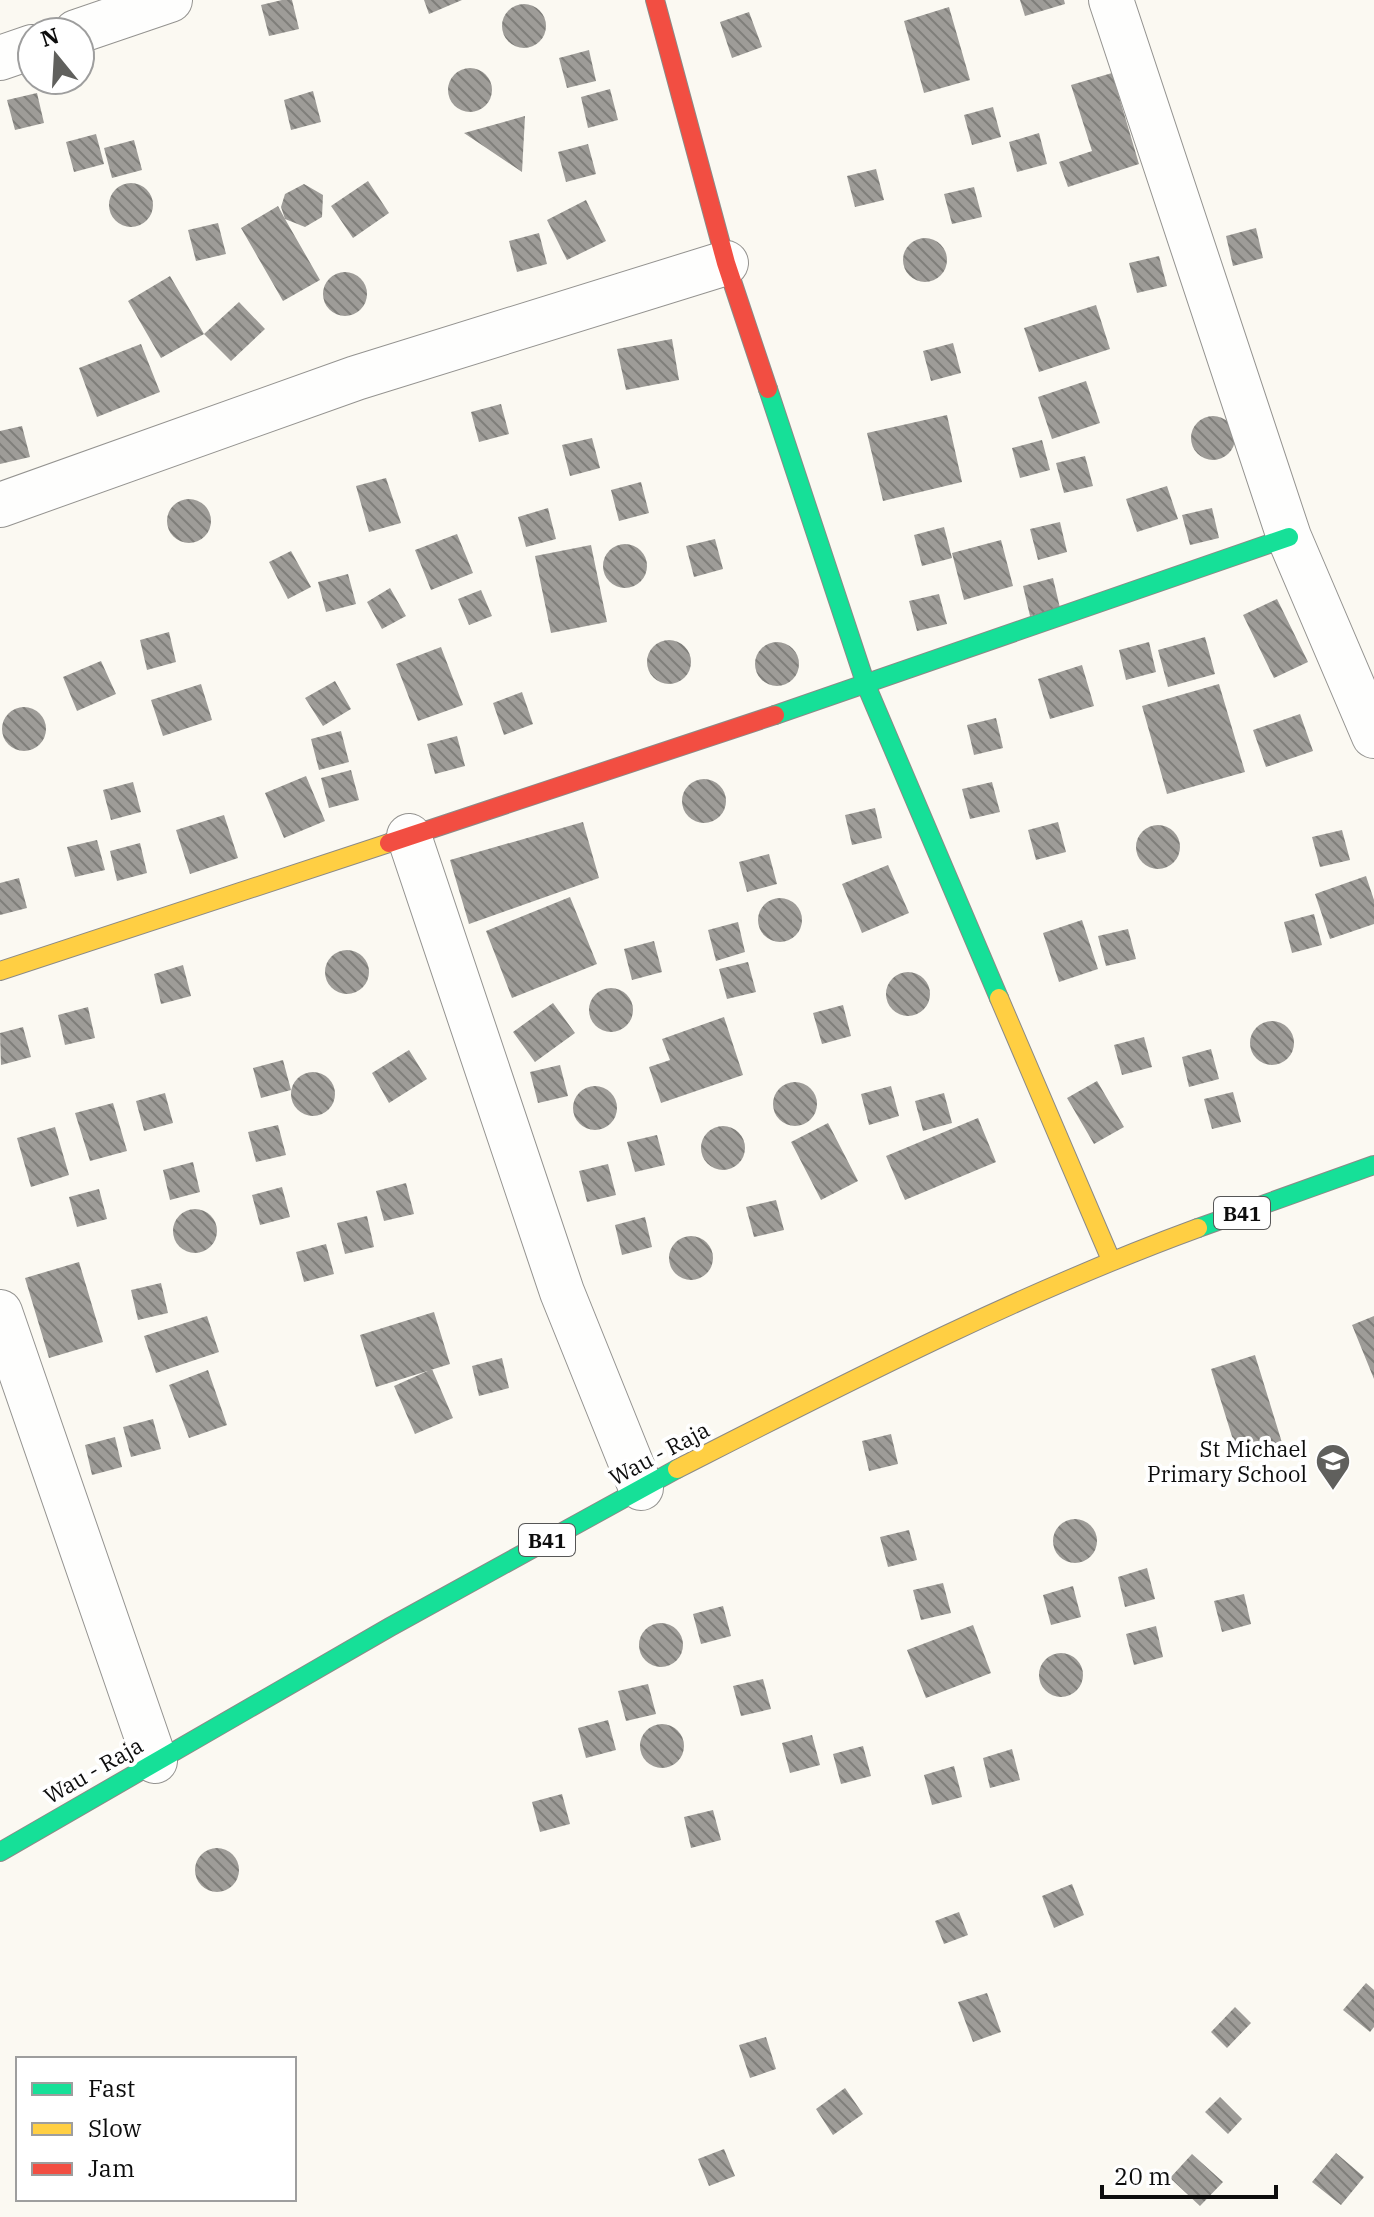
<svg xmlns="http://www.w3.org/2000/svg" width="1374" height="2217" viewBox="0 0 1374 2217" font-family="'IBM Plex Serif',serif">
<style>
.building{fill:url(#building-back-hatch)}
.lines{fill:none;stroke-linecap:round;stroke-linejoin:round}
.street-casing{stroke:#949390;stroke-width:46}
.fast-casing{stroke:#8b8a87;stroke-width:20}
.slow-casing{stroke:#8b8a87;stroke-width:20}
.jam-casing{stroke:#8b8a87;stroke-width:20}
.street{stroke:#fefefd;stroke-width:44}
.fast{stroke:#16e098;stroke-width:18}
.slow{stroke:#ffcf43;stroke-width:18}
.jam{stroke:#f24e42;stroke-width:18}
.labels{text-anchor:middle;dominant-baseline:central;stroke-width:8;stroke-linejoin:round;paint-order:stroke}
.shield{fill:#fff;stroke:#565656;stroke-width:2}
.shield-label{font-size:20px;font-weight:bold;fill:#0d0d0d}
.poi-label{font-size:22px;fill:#0d0d0d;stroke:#fff;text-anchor:end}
.street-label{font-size:22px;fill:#0d0d0d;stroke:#fff}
</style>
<defs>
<pattern id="building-back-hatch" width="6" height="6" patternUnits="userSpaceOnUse" patternTransform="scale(2)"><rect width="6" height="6" fill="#9e9c98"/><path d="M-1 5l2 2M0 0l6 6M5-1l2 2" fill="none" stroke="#7f7e7a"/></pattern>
</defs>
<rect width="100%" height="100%" fill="#fbf9f2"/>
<path class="building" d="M282,0H292L299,29L269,36L261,5Z
M424,0H462L429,14Z
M1020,0H1064L1065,4L1025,16Z
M502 26a22 22 0 1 1 44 0a22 22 0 1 1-44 0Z
M949,7L970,80L924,93L904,21Z
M749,12L762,47L732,58L720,22Z
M589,50L596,81L567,88L559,58Z
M448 90a22 22 0 1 1 44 0a22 22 0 1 1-44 0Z
M1112,73L1139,164L1068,187L1059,162L1092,151L1071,85Z
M610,89L618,120L588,128L581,97Z
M313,91L321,122L291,130L284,100Z
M37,93L44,123L15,130L7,100Z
M993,107L1001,137L972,145L964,115Z
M525,116L522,172L464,133L493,125Z
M1039,133L1047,164L1017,172L1009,142Z
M96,134L104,164L74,172L66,142Z
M134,140L142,170L112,178L104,148Z
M588,144L596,174L566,182L558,152Z
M876,169L884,200L855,207L847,176Z
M368,181L389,213L353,238L331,206Z
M109 205a22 22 0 1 1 44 0a22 22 0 1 1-44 0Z
M304,184L323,195L322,217L305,227L285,219L320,280L283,301L241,228L278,206L285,219L281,207L285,194Z
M974,187L982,217L952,224L944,194Z
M586,200L606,241L567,260L547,220Z
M218,223L226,254L196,261L188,230Z
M1256,228L1263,258L1233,266L1226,236Z
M539,233L547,264L517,272L509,241Z
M903 260a22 22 0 1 1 44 0a22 22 0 1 1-44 0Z
M1159,256L1167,286L1137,293L1129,263Z
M323 294a22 22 0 1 1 44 0a22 22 0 1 1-44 0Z
M170,276L204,334L161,358L128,301Z
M239,302L265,329L231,361L204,334Z
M1096,305L1110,349L1039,372L1024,328Z
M672,339L679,380L626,390L617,349Z
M953,343L961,373L931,381L923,351Z
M141,344L160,392L97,417L79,368Z
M1086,381L1100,423L1052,439L1038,397Z
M501,404L509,434L479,442L471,412Z
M947,415L962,482L883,501L867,433Z
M1191 438a22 22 0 1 1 44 0a22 22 0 1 1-44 0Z
M22,426L30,457L0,464V431Z
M592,438L600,468L570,476L562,445Z
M1042,440L1050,470L1020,478L1012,448Z
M1085,456L1093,486L1064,493L1056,463Z
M386,478L401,523L369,532L356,486Z
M641,482L649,513L619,521L611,490Z
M1167,486L1178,519L1137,532L1126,499Z
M167 521a22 22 0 1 1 44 0a22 22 0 1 1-44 0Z
M548,508L556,539L526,547L518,517Z
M1212,508L1219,538L1190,545L1182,515Z
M1060,522L1067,552L1038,560L1030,529Z
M944,527L952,558L922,566L914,535Z
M457,534L473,573L431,590L415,550Z
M715,539L723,569L694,577L686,546Z
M1001,540L1013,586L964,600L952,553Z
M603 566a22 22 0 1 1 44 0a22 22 0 1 1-44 0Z
M591,545L607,622L551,633L535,556Z
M291,551L311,587L288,599L269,562Z
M348,574L356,604L326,612L318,582Z
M1053,578L1060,608L1030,616L1023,586Z
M390,588L406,616L382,629L367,602Z
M481,590L492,616L469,625L458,599Z
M939,594L947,624L917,631L909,601Z
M1277,599L1308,662L1274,678L1243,615Z
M169,632L176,662L147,670L140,640Z
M1205,637L1215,674L1168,687L1158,650Z
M647 662a22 22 0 1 1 44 0a22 22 0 1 1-44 0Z
M1149,642L1156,672L1126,680L1119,650Z
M755 664a22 22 0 1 1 44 0a22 22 0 1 1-44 0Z
M441,647L463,705L418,721L396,664Z
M101,661L116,694L77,711L63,677Z
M1082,665L1094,706L1050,719L1038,679Z
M335,681L351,709L323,726L305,698Z
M201,684L212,720L163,736L151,700Z
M1219,684L1245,772L1167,794L1142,706Z
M522,692L533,724L504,735L493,703Z
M2 729a22 22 0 1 1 44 0a22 22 0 1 1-44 0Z
M1300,714L1313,751L1266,767L1253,730Z
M996,718L1003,748L974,755L967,725Z
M341,731L349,762L319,770L311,739Z
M457,736L465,766L435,774L427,744Z
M351,770L359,800L329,808L321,778Z
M306,776L325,821L284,838L265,793Z
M682 801a22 22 0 1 1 44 0a22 22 0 1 1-44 0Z
M133,782L141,812L111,820L103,790Z
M992,782L1000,812L970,819L962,789Z
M875,808L882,838L852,845L845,815Z
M224,815L238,858L190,874L176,830Z
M583,822L599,878L469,924L450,860Z
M1058,822L1066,852L1036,860L1028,830Z
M1136 847a22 22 0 1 1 44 0a22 22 0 1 1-44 0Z
M1342,830L1350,860L1320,867L1312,837Z
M97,840L105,870L75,877L67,847Z
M140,843L147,873L117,881L110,851Z
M769,854L777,884L747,892L739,862Z
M888,865L909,913L862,933L842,884Z
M1366,876L1374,900V924L1330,939L1315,894Z
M19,878L27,908L0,915V883Z
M570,897L597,964L512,998L486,931Z
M758 920a22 22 0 1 1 44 0a22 22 0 1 1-44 0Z
M1314,914L1322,945L1292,953L1284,922Z
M1082,920L1098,969L1059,982L1043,933Z
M738,922L745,952L716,961L708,930Z
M1128,929L1136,959L1106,966L1098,936Z
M654,941L662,972L632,980L624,949Z
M325 972a22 22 0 1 1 44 0a22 22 0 1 1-44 0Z
M748,962L756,992L727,999L719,969Z
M183,965L191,996L161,1004L154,974Z
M886 994a22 22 0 1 1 44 0a22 22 0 1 1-44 0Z
M589 1010a22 22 0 1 1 44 0a22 22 0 1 1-44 0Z
M553,1003L575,1033L535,1062L513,1032Z
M843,1005L851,1036L822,1044L813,1013Z
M88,1007L95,1038L65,1045L58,1015Z
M724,1017L743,1075L661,1103L649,1067L670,1060L662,1039Z
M1250 1043a22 22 0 1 1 44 0a22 22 0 1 1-44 0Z
M23,1027L31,1057L1,1065L0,1033Z
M1144,1037L1152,1067L1122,1075L1114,1045Z
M1211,1049L1219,1079L1189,1087L1182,1057Z
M409,1050L427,1079L389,1103L372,1073Z
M283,1060L291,1090L261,1098L253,1068Z
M560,1065L568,1096L538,1103L530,1072Z
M291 1094a22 22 0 1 1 44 0a22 22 0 1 1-44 0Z
M1097,1081L1124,1127L1094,1144L1067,1098Z
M773 1104a22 22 0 1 1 44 0a22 22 0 1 1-44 0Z
M891,1086L899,1116L869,1125L861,1094Z
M573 1108a22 22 0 1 1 44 0a22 22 0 1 1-44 0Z
M1233,1092L1241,1122L1212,1129L1204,1099Z
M165,1093L173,1123L144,1131L136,1101Z
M944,1093L952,1123L923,1131L915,1101Z
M113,1103L127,1151L90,1161L75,1113Z
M978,1118L996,1162L905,1200L886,1156Z
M828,1123L858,1181L821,1200L791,1142Z
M278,1125L286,1155L256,1162L248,1132Z
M701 1148a22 22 0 1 1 44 0a22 22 0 1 1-44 0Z
M55,1127L69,1175L31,1187L17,1138Z
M657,1135L665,1165L635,1172L627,1142Z
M193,1162L200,1192L170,1200L163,1170Z
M608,1164L616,1195L587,1202L579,1171Z
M406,1183L414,1214L384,1221L376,1191Z
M282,1187L290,1217L260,1225L252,1195Z
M99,1189L107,1219L77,1227L69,1197Z
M776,1200L784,1230L754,1237L746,1207Z
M173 1231a22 22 0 1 1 44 0a22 22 0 1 1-44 0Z
M367,1216L374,1247L345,1254L337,1223Z
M645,1217L652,1247L622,1255L615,1225Z
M669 1258a22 22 0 1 1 44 0a22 22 0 1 1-44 0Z
M326,1244L334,1274L304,1282L296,1252Z
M79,1262L103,1342L49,1358L25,1278Z
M161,1283L168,1313L138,1320L131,1290Z
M434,1312L450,1364L376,1387L360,1335Z
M207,1316L219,1352L156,1373L144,1336Z
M1374,1316V1379L1352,1325Z
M1255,1355L1283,1446L1239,1459L1211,1369Z
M502,1358L509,1388L479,1396L472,1366Z
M432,1369L453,1418L415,1434L394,1386Z
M208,1370L227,1425L189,1438L169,1385Z
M153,1419L161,1449L131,1457L123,1427Z
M891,1434L898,1464L869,1471L862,1441Z
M115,1437L122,1467L92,1475L85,1445Z
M1053 1541a22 22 0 1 1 44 0a22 22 0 1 1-44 0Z
M909,1530L917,1560L888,1567L880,1537Z
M1147,1568L1155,1599L1125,1607L1118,1577Z
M943,1583L951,1613L921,1620L913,1590Z
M1073,1586L1081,1617L1051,1625L1043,1595Z
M1244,1594L1251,1624L1222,1632L1214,1601Z
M723,1606L731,1636L701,1644L693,1614Z
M639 1645a22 22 0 1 1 44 0a22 22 0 1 1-44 0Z
M973,1625L991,1673L926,1698L907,1650Z
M1156,1626L1163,1657L1134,1665L1126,1634Z
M1039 1675a22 22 0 1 1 44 0a22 22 0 1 1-44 0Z
M763,1679L771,1709L741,1716L733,1686Z
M648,1684L656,1714L626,1721L618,1691Z
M608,1720L616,1750L586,1758L578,1728Z
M640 1746a22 22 0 1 1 44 0a22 22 0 1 1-44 0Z
M812,1735L820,1765L790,1773L782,1743Z
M863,1746L871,1776L841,1784L833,1754Z
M1012,1749L1020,1780L990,1788L983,1758Z
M954,1766L962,1797L932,1805L924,1775Z
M562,1794L570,1824L540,1832L532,1802Z
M713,1810L721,1840L691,1848L684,1817Z
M195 1870a22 22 0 1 1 44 0a22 22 0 1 1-44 0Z
M1072,1884L1084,1915L1054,1928L1042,1896Z
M959,1912L968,1935L944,1944L935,1921Z
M1366,1983L1374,1990V2027L1370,2032L1343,2010Z
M987,1993L1001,2032L973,2042L958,2002Z
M1235,2007L1251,2023L1227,2048L1211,2032Z
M766,2037L776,2069L750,2078L739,2045Z
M845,2088L863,2114L833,2135L816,2109Z
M1220,2097L1242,2119L1228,2134L1205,2112Z
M724,2149L735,2176L709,2186L698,2159Z
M1336,2153L1364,2177L1341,2205L1312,2182Z
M1192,2154L1223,2182L1200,2206L1170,2178Z"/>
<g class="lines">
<g class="street-casing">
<path id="street" d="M1111,0L1289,537L1374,736
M76,32L170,0
M0,58L32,47
M0,505L356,378L726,263
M409,836L562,1292L641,1488
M0,1312L155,1761"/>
</g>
<g class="fast-casing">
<path id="fast" d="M768,389L866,685L999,998
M775,715L1289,537
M1198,1228L1374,1165
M0,1852L390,1627L677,1469"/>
</g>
<g class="slow-casing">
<path id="slow" d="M0,971L389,843
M999,998L1111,1260
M677,1469C848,1382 1018,1294 1198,1228"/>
</g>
<g class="jam-casing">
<path id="jam" d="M655,0L726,263L768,389
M389,843L775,715"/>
</g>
<use href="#street" class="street"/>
<use href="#fast" class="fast"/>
<use href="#slow" class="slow"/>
<use href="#jam" class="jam"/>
</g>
<defs>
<g id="school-pin" transform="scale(1.8)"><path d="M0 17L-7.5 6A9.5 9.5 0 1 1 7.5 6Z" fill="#60605d" stroke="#fff"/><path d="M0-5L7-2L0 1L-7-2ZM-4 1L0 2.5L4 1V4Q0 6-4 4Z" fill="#fff"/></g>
</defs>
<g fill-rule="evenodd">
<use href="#school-pin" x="1333" y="1461"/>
</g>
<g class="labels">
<g class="shield">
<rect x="1214" y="1197" width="56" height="32" rx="6"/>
<rect x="519" y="1524" width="56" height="32" rx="6"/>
</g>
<g class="shield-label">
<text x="1242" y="1213">B41</text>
<text x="547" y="1540">B41</text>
</g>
<g class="poi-label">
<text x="1307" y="1448">St Michael<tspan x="1307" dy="25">Primary School</tspan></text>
</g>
<g class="street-label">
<text transform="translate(659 1453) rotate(-28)">Wau - Raja</text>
<text transform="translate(93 1770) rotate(-30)">Wau - Raja</text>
</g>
</g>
<rect x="16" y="2057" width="280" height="144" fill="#ffffff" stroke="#9e9e9e" stroke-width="2"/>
<rect x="32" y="2083" width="40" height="12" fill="#16e098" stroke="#9e9e9e" stroke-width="2"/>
<text x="88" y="2097" font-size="24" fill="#0d0d0d">Fast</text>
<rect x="32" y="2123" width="40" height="12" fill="#ffcf43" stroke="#9e9e9e" stroke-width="2"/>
<text x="88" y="2137" font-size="24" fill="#0d0d0d">Slow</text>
<rect x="32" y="2163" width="40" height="12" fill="#f24e42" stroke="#9e9e9e" stroke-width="2"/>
<text x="88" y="2177" font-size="24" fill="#0d0d0d">Jam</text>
<g transform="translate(56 56) rotate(342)"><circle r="38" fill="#ffffff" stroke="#9e9e9e" stroke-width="2"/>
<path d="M0-6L14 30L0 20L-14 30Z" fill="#60605d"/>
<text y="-12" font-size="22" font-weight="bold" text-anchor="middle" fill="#0d0d0d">N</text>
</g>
<path d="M1102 2185v12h174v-12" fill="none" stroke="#0d0d0d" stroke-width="4"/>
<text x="1114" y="2185" font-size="24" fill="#0d0d0d" stroke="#ffffff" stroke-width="6" paint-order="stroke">20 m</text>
</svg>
